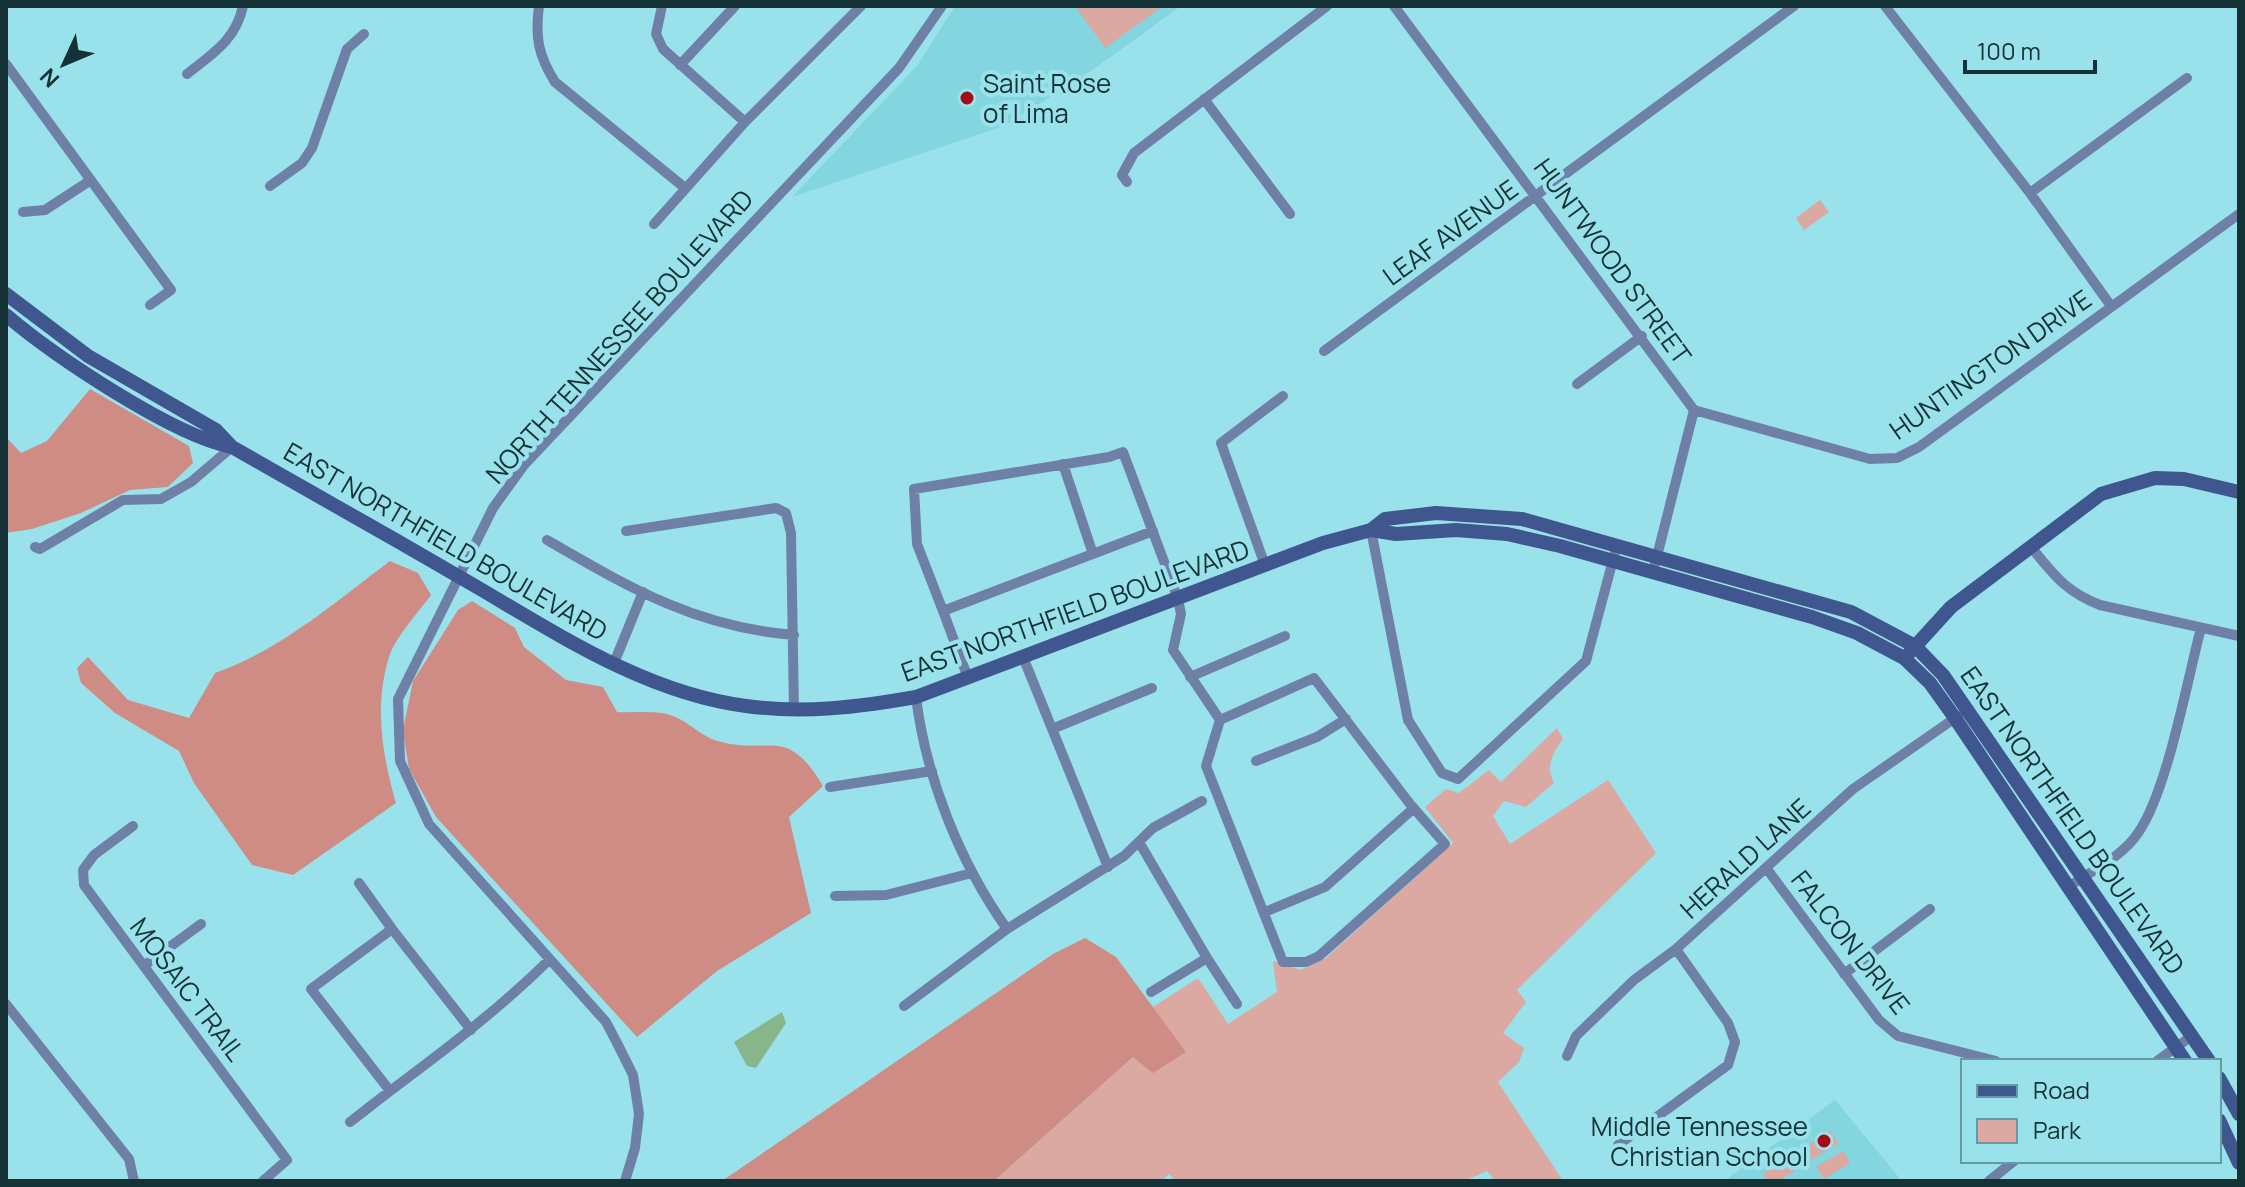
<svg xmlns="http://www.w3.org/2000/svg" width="2245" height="1187" viewBox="0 0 2245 1187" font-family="Manrope,sans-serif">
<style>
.built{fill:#83d5e0}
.green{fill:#dba8a2}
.forest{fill:#ce8c85}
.water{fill:#86b689}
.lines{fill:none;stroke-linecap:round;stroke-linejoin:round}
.street{stroke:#6f80a7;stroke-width:10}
.secondary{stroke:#40568f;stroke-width:14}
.poi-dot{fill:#a40b16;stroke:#9ae2eb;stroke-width:3}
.labels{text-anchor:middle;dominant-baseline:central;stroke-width:8;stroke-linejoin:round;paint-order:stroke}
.poi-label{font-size:26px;fill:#153336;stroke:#9ae2eb;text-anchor:start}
.street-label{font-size:26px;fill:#153336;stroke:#9ae2eb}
</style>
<rect width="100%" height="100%" fill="#9ae2eb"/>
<path class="built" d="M955,6H1181L1091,71L1004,126L792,197L917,66Z
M1835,1100L1902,1181H1724Z"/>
<path class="green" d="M1075,6H1163L1105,48Z
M1820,200L1829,212L1804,230L1796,218Z
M1557,728L1563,739C1553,753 1545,766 1554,783L1526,807L1504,801L1493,816L1510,844L1608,780L1656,853L1517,990L1526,1002L1503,1033L1524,1048L1519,1062L1498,1082L1563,1181H1495L1487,1171L1464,1181H1175L1169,1174L1161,1181H994L1133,1057L1185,1052L1153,1007L1198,978L1228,1024L1277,992L1273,961L1301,970L1326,958L1453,843L1425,807L1446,789L1459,793L1489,770L1501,782Z
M1831,1131L1838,1144L1811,1160L1804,1147Z
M1843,1151L1850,1163L1824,1179L1816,1167Z
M1790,1157L1798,1169L1778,1181H1768L1763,1173Z"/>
<path class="forest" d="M90,389L189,446L193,463L168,487L130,490L81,513L32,529L6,533V437L21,453L47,441Z
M390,561L418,573L431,595C418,613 396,636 389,657C374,706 382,755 396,803L293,875L252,865L194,783L179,751L115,713L81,683L77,668L88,657L128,700L189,718L215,673C281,650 335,602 390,561Z
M472,601L515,628L524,647L566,680L603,687L617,712C634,713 658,710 673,716C689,722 701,736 717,741C772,756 786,724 823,786L789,817L811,913L717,971L637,1037L436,817L409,769L403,730L413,681L458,610Z
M1085,938L1116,957L1186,1052L1153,1073L1133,1057L994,1181H722L1053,954Z"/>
<path class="water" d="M782,1012L786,1023L756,1068L747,1066L734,1042Z"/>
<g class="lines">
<path class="street" d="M539,6C535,37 538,55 555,82L685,188
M662,6L656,34L663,49L745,122
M1394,6L1694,410L1655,564
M1885,6L2030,193L2111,306
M6,64L171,290L150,305
M680,65L735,6
M187,74C212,54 236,40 243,6
M1204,99L1290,214
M1127,182L1122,175L1134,153L1327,6
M270,186L302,163L312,148L347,49L364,34
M2030,193L2187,78
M23,212L45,210L91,180
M654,224L745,122L861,6
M1324,351L1794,6
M1577,384L1642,336
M1694,410L1870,459L1897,458L1919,447L2239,214
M1063,464L1093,554
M1371,530L1408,720L1442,773L1458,779L1586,661L1617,545
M626,531L776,508L786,513L791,533L794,711
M547,540C630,588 696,627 794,635
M35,547L40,549L123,500L161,499L191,482L232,447
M2031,547C2054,575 2065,591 2100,605L2239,636
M1265,565L1221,443L1283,396
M943,611L917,544L914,489L1109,457L1123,452L1178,599L1181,614L1173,650L1220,720L1206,766L1283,962H1306L1319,956L1445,844L1410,804L1314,678L1220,720
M1023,657L1108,867
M614,663L643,592
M1190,677L1285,636
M968,678L943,611L1153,531
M916,697C926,778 960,863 1007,929
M1052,729L1152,688
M1256,761L1317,737L1346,719
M830,787L932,771
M133,826L94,855L83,870L84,885L287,1160L263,1181
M1139,842L1207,958L1151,992
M1767,869L1879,1020L1898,1036L1996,1061
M359,883L392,929
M2070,886C2093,870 2122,857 2138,833C2167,792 2187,681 2201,628
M835,896L886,895L972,873
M1265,912L1325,887L1414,808
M1207,958L1237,1004
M145,965L201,924
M1844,974L1930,909
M6,1004L129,1159L134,1181
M904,1006L1007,929L1124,856L1153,828L1202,801
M471,1030L392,929L311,989L390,1091C445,1050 499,1009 548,961
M1567,1056L1576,1036L1634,980L1676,949L1853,789L1958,716
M2157,1061L2193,1035
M350,1122L390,1091
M1618,1145L1728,1065L1735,1042L1728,1023L1676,949
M625,1181L635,1148L639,1114L633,1075L617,1043L606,1022L429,824L400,761L398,699L493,508L524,465L899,68L942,6
M1989,1181L2014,1161"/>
<path class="secondary" d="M6,294L88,356L216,430L232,447C311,492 391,537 470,583C556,633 645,693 746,706C804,714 859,707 916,697L1323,543L1371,530L1385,519L1436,513L1522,519L1851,612L1915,646L1943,675L2209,1061
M6,315C53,355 173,436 232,447
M1371,530L1396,534L1456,530L1507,534L1560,546L1812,617L1857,633L1904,658L1930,683L1955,718L2185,1061
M1910,652L1951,607L2101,494L2155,478L2184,479L2239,492
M2219,1078L2239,1114
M2219,1120L2239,1163"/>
</g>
<g class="poi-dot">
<circle cx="967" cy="98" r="8"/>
<circle cx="1824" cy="1141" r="8"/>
</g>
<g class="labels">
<g class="poi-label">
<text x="983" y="83">Saint Rose<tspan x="983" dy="30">of Lima</tspan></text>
<text x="1808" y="1126" text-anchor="end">Middle Tennessee<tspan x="1808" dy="30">Christian School</tspan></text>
</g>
<g class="street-label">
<text transform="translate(1450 232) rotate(-36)">LEAF AVENUE</text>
<text transform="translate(1613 261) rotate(54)">HUNTWOOD STREET</text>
<text transform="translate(619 336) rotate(-48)">NORTH TENNESSEE BOULEVARD</text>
<text transform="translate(1990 364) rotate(-35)">HUNTINGTON DRIVE</text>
<text transform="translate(446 541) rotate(30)">EAST NORTHFIELD BOULEVARD</text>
<text transform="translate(1075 610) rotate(-20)">EAST NORTHFIELD BOULEVARD</text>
<text transform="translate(2073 820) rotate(55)">EAST NORTHFIELD BOULEVARD</text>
<text transform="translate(1745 858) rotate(-42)">HERALD LANE</text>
<text transform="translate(1851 942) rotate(52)">FALCON DRIVE</text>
<text transform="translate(188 989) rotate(53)">MOSAIC TRAIL</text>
</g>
</g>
<rect width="2245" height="1187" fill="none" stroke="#153336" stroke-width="16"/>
<rect x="1961" y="1059" width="260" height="104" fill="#9ae2eb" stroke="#659ca3" stroke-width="2"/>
<rect x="1977" y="1085" width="40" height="12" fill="#40568f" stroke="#659ca3" stroke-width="2"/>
<text x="2033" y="1099" font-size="24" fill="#153336">Road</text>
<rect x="1977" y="1119" width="40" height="24" fill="#dba8a2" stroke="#659ca3" stroke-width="2"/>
<text x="2033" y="1139" font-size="24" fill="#153336">Park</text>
<g transform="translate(64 64) rotate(226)" stroke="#9ae2eb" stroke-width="6" paint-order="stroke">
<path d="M0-6L14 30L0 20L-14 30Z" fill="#153336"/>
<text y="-12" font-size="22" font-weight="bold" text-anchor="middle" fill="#153336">N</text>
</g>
<path d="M1965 60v12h130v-12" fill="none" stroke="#153336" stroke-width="4"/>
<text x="1977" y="60" font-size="24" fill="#153336" stroke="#9ae2eb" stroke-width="6" paint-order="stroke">100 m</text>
</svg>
